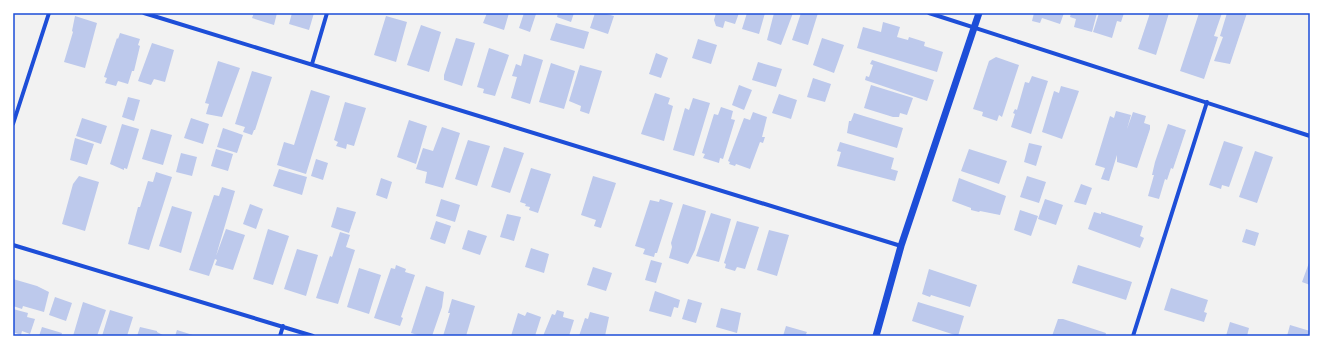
<svg xmlns="http://www.w3.org/2000/svg" width="1323" height="349" viewBox="0 0 1323 349" font-family="'Varela Round',sans-serif">
<style>
.building{fill:#bdc9ec}
.lines{fill:none;stroke-linecap:round;stroke-linejoin:round}
.minor{stroke:#1d4ed8;stroke-width:4}
.tertiary{stroke:#1d4ed8;stroke-width:7}
.neatline{fill:none;stroke:#1d4ed8;stroke-width:1.5}
</style>
<rect width="100%" height="100%" fill="#f2f2f2"/>
<path class="building" d="M254,13H277L274,25L252,18Z
M292,13H314L309,30L289,24Z
M487,13H509L504,30L483,23Z
M524,13L536,14L530,32L519,28Z
M558,13H574L571,22L557,17Z
M595,13H603L614,16L608,34L590,28Z
M716,13H739L735,24L725,21L723,28L716,26L714,20Z
M747,13H765L759,34L742,29Z
M774,13H793L781,45L767,40Z
M801,13H818L808,45L792,40Z
M1034,13H1064L1060,24L1042,18L1040,23L1032,21Z
M1071,13H1097L1092,32L1074,27L1076,19L1070,17Z
M1099,13H1124L1121,22L1117,21L1112,38L1093,32Z
M1150,13H1169L1156,55L1138,49Z
M1199,13H1222L1214,36L1218,37L1204,79L1180,71Z
M1227,13H1247L1230,64L1214,61L1223,37L1220,36Z
M75,16L97,23L85,68L64,62L73,32L72,31Z
M386,16L407,22L396,62L374,55Z
M883,22L900,27L897,37L908,40L909,37L925,42L924,46L943,52L937,72L857,48L863,27L881,32Z
M556,23L589,32L584,49L550,40Z
M421,25L441,32L429,72L407,65Z
M120,33L140,39L138,45L140,46L134,71H132L128,84L118,81L116,86L105,83L107,78L104,77L117,38L118,39Z
M456,38L475,43L462,86L444,80V75Z
M822,38L844,45L834,73L813,65Z
M698,39L717,45L711,64L692,58Z
M152,43L174,50L165,82L154,79L151,85L138,81Z
M489,48L509,55L495,96L483,93L484,89L477,87Z
M656,53L668,58L661,78L649,74Z
M524,54L543,60L530,104L511,98L517,77L512,76L516,64L521,66Z
M996,57L1019,65L1002,117L999,115L997,121L982,116L983,112L973,109L989,61Z
M872,60L934,80L927,101L865,80L866,76L869,77L873,65L870,64Z
M218,61L240,68L222,117L206,114L209,104L205,103Z
M758,62L782,69L776,87L752,80Z
M551,63L575,71L564,109L539,102Z
M580,65L602,71L589,114L580,111L581,106L569,101Z
M252,71L272,77L255,130H254L252,135L243,132L245,127L235,124Z
M1032,76L1048,81L1031,134L1011,127L1015,114L1013,113L1015,109L1017,110L1025,82L1029,83Z
M813,78L831,84L825,102L807,97Z
M739,85L752,90L744,110L732,105Z
M871,85L913,98L907,115L900,113L899,117H893L864,108Z
M1061,86L1079,91L1062,139L1042,132L1054,91L1059,93Z
M311,90L330,96L306,174L277,165L284,142L294,145Z
M655,93L670,98L668,104L673,106L664,141L641,134Z
M779,94L797,100L791,119L772,113Z
M128,97L140,100L134,121L122,117Z
M693,98L710,103L694,156L673,150L685,108L689,110Z
M345,102L366,108L354,146L347,144L346,149L336,146L338,142L334,140Z
M721,107L733,111L731,119L735,120L723,159L720,158L719,163L703,158L705,154L702,153L714,114L718,115Z
M1116,111L1131,115L1127,129L1133,112L1146,116L1144,123L1150,125V129L1137,168L1117,162V155L1109,181L1101,179L1105,168L1095,165L1110,116L1114,118Z
M753,112L767,117L762,137H765L763,143L760,142L750,169L736,164L735,166L729,164L730,162L728,161L744,118L750,120Z
M854,113L903,128L897,148L847,133L849,121H851Z
M82,118L107,126L101,144L76,136Z
M191,118L209,124L203,144L184,138Z
M409,120L427,126L416,164L397,157Z
M122,124L139,129L127,169L124,168V170L110,164Z
M1168,124L1186,130L1173,169L1171,168L1167,180L1165,179L1159,199L1148,196L1154,175H1152L1155,162Z
M442,127L460,133L443,188L425,183L427,172L416,169L423,148L433,151Z
M223,128L243,135L237,153L217,147Z
M151,129L172,135L163,165L142,159Z
M75,138L94,144L87,165L70,160Z
M468,140L490,146L477,186L455,179Z
M1224,141L1243,147L1229,187L1222,185L1221,189L1209,185Z
M840,142L894,158L891,169L898,171L895,181L837,166L841,152L837,151Z
M1029,143L1042,146L1036,166L1024,162Z
M504,147L524,153L510,193L491,187Z
M216,149L233,154L228,171L211,166Z
M969,149L1007,161L999,184L961,171Z
M1255,151L1273,157L1257,203L1239,197Z
M181,153L197,157L192,176L176,172Z
M316,159L328,163L323,180L311,176Z
M531,168L551,174L538,213L529,210L530,207L525,206L526,204L520,202Z
M279,169L307,177L302,195L273,186Z
M156,172L172,177L149,250L128,244L138,207H140L148,181L153,182Z
M79,176L99,182L85,231L62,224L73,184Z
M593,176L616,183L601,228L594,226L596,220L581,215Z
M1027,176L1046,182L1039,203L1020,197Z
M381,178L392,182L387,199L376,195Z
M959,178L1006,196L1000,215L980,211L979,212L971,210V208L952,201Z
M1081,184L1092,188L1086,205L1074,202Z
M222,187L235,191L216,256L226,229L245,235L233,270L215,265L217,260L215,259L209,276L189,270L214,195L219,196Z
M441,199L460,205L455,222L436,216Z
M660,199L673,203L657,253H655L654,257L643,254L645,249L635,246L650,200L659,202Z
M1045,199L1063,205L1056,225L1038,219Z
M250,204L263,209L256,229L243,224Z
M683,204L706,211L695,250L688,264L669,258L672,247L671,243Z
M172,206L192,212L181,253L159,246Z
M337,207L356,212L349,233L331,227Z
M1020,210L1038,216L1031,236L1014,230Z
M1094,212L1101,214V212L1143,226L1140,236L1144,238L1140,248L1088,229Z
M711,213L731,219L719,262L696,256Z
M507,214L521,217L514,241L500,237Z
M436,221L451,226L445,244L430,239Z
M737,221L759,227L745,269L737,267L735,271L725,268L726,264L724,263Z
M268,229L289,236L273,285L253,279Z
M1246,229L1259,233L1255,246L1242,242Z
M468,230L487,236L480,255L462,249Z
M769,230L789,235L777,276L757,270Z
M340,232L350,235L346,247L355,250L338,304L316,298L330,256L332,257Z
M531,248L549,254L544,273L525,267Z
M297,249L318,255L306,296L284,289Z
M651,260L662,263L656,283L645,280Z
M1310,260V285L1302,282Z
M396,265L406,269L405,272L415,275L401,317L403,318L400,326L374,318L391,268L395,269Z
M1078,265L1132,282L1126,300L1072,283Z
M593,267L612,273L606,291L587,285Z
M359,268L381,275L369,314L347,307Z
M929,269L977,285L970,307L931,295L930,297L922,294Z
M13,279L37,286L49,292L44,312L23,306L22,309L13,306Z
M426,286L444,292L442,307L432,336H421L411,333Z
M1171,288L1208,300L1204,312L1207,313L1204,322L1164,310Z
M655,291L680,300L678,308L674,307L671,317L649,311Z
M55,297L72,303L66,321L49,315Z
M452,299L475,306L466,336H443L450,313H448Z
M688,299L702,303L696,323L682,319Z
M83,302L106,310L97,336H73Z
M918,302L964,316L958,336L912,321Z
M721,308L741,313L737,333L716,327Z
M13,309L28,313L27,317L35,319L30,334L22,331L21,335L13,332Z
M110,310L133,317L127,336H102Z
M557,310L564,312L563,317L574,320L569,336H543L552,314L555,315Z
M527,312L541,317L535,336H511L518,313L525,316Z
M590,312L609,317L605,336H579L585,318L588,319Z
M1058,319H1063L1106,333L1105,336H1052Z
M1230,322L1249,328L1247,336H1226Z
M1290,325L1310,331V336H1287Z
M786,326L807,332L805,336H783Z
M42,327L62,333L61,336H39Z
M140,327L157,331V332L163,335V336H137Z
M177,330L196,336H175Z"/>
<g class="lines">
<path class="minor" d="M144,13L901,246
M929,13L1310,136
M312,64L327,13
M13,124L49,13
M13,245L313,336
M280,336L283,326
M1133,336L1207,102"/>
<path class="tertiary" d="M876,336L901,246L979,13"/>
</g>
<rect width="1323" height="349" fill="none" stroke="#ffffff" stroke-width="28"/>
<rect x="14" y="14" width="1295" height="321" class="neatline"/>
</svg>
